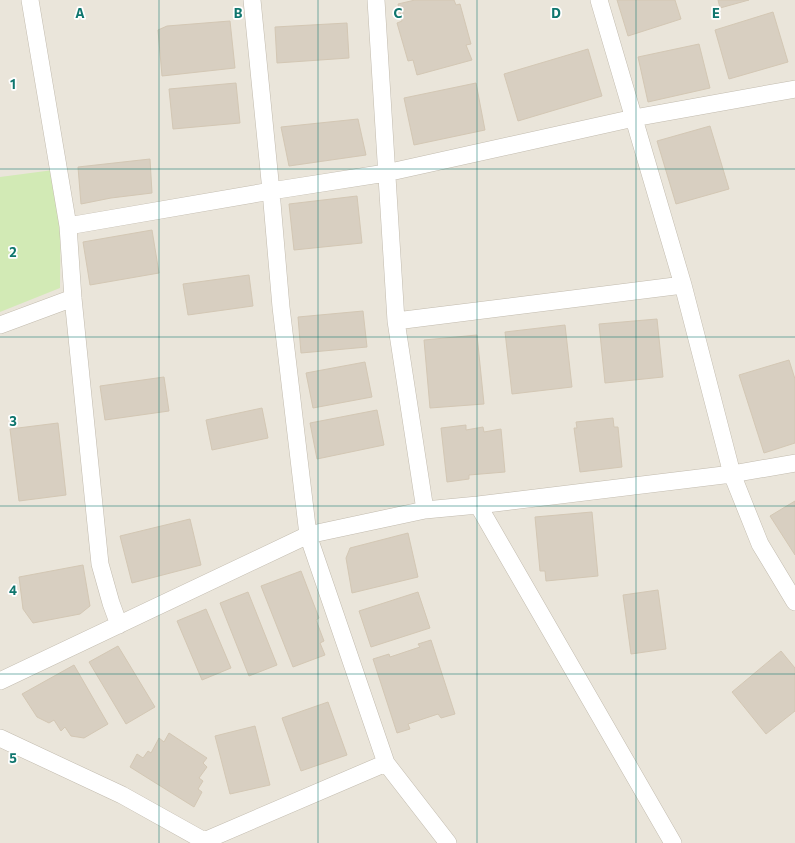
<svg xmlns="http://www.w3.org/2000/svg" width="795" height="843" viewBox="0 0 795 843" font-family="Commissioner,sans-serif">
<style>
.residential{fill:#eae5da}
.green{fill:#d2eab5}
.building{fill:#d8cfc1;stroke:#d3c7b4}
.lines{fill:none;stroke-linecap:round;stroke-linejoin:round}
.minor-casing{stroke:#c2bbae;stroke-width:18}
.minor{stroke:#fff;stroke-width:17}
.grid{fill:none;stroke:#0f766e;stroke-width:1;stroke-opacity:0.55}
.grid-label{font-size:13px;text-anchor:middle;font-weight:bold;fill:#0f766e;stroke:#fff;stroke-width:3.5;stroke-linejoin:round;paint-order:stroke}
</style>
<rect width="100%" height="100%" fill="#f6f3ec"/>
<path class="residential" d="M0,0H795V843H0Z"/>
<path class="green" d="M61,169L60,288L0,312V177Z"/>
<path class="building" d="M415,0H454L456,5L460,4L471,44L466,45L472,60L417,75L413,60L408,61L397,23L402,21L398,4Z
M617,0H675L681,19L628,36Z
M718,0H749L720,8Z
M773,12L788,62L729,79L715,30Z
M230,21L235,68L162,76L158,30L167,26Z
M347,23L349,58L277,63L275,27Z
M699,44L710,88L648,102L638,57Z
M588,49L602,96L518,121L504,74Z
M236,83L240,123L173,129L169,89Z
M476,83L485,130L414,145L404,98Z
M358,119L366,155L289,166L281,127Z
M710,126L729,189L676,204L657,141Z
M150,159L152,193L111,198L81,204L78,167Z
M357,196L362,243L294,250L289,204Z
M152,230L159,273L90,285L83,242Z
M249,275L253,306L188,315L183,284Z
M363,311L367,347L301,353L298,317Z
M657,319L663,377L605,383L599,324Z
M565,325L572,387L512,394L505,332Z
M477,335L484,404L430,408L424,340Z
M789,360L795,379V443L764,453L739,375Z
M365,362L372,397L313,408L306,373Z
M164,377L169,411L105,420L100,386Z
M262,408L268,438L212,450L206,420Z
M377,410L384,445L317,459L310,423Z
M613,418L614,427H618L622,467L580,472L574,428H577L576,422Z
M58,423L66,495L19,501L10,429Z
M466,425V430L483,427L484,432L501,429L505,472L469,475V479L447,482L441,428Z
M795,501V555L770,516Z
M592,512L598,576L546,581L545,571H540L535,517Z
M190,519L201,565L132,583L120,536Z
M408,533L418,577L352,593L346,558L350,548Z
M83,565L90,606L80,614L33,623L23,609L19,577Z
M301,571L319,618L316,620L324,641L320,643L325,655L293,667L261,586Z
M658,590L666,649L631,654L623,595Z
M248,592L277,665L249,676L220,603Z
M418,592L430,628L371,647L359,611Z
M206,609L231,668L202,680L177,621Z
M431,640L455,714L441,718L438,714L408,724L410,729L397,733L373,659L389,654L390,657L420,647L418,644Z
M118,646L155,707L126,724L89,662Z
M781,651L795,668V711L766,734L732,692Z
M74,665L108,724L84,738L71,736L65,727L61,731L54,720L49,723L37,717L22,694Z
M328,702L347,755L301,771L282,718Z
M255,726L270,785L230,794L215,736Z
M169,733L207,758L203,763L207,767L199,778L203,781L198,789L202,792L194,807L130,767L137,754L143,758L148,751L151,753L159,738L164,742Z"/>
<g class="lines">
<g class="minor-casing">
<path id="minor" d="M30,0L68,226L73,298L100,564L111,603L119,625
M252,0L271,191L281,307L308,535L386,763L448,843
M376,0L396,321L425,510
M599,0L683,285L732,474L760,544L795,602
M68,226L271,191L386,173L634,118L795,89
M396,321L683,285
M0,325L73,298
M478,505L732,474L795,463
M0,681L308,535L425,510L478,505L673,843
M0,738L122,795L208,843
M204,841L386,763"/>
</g>
<use href="#minor" class="minor"/>
</g>
<path class="grid" d="M159,0V843M318,0V843M477,0V843M636,0V843M0,169H795M0,337H795M0,506H795M0,674H795"/>
<g class="grid-label">
<text x="80" y="18">A</text>
<text x="238" y="18">B</text>
<text x="398" y="18">C</text>
<text x="556" y="18">D</text>
<text x="716" y="18">E</text>
<text x="13" y="89">1</text>
<text x="13" y="257">2</text>
<text x="13" y="426">3</text>
<text x="13" y="595">4</text>
<text x="13" y="763">5</text>
</g>
</svg>
